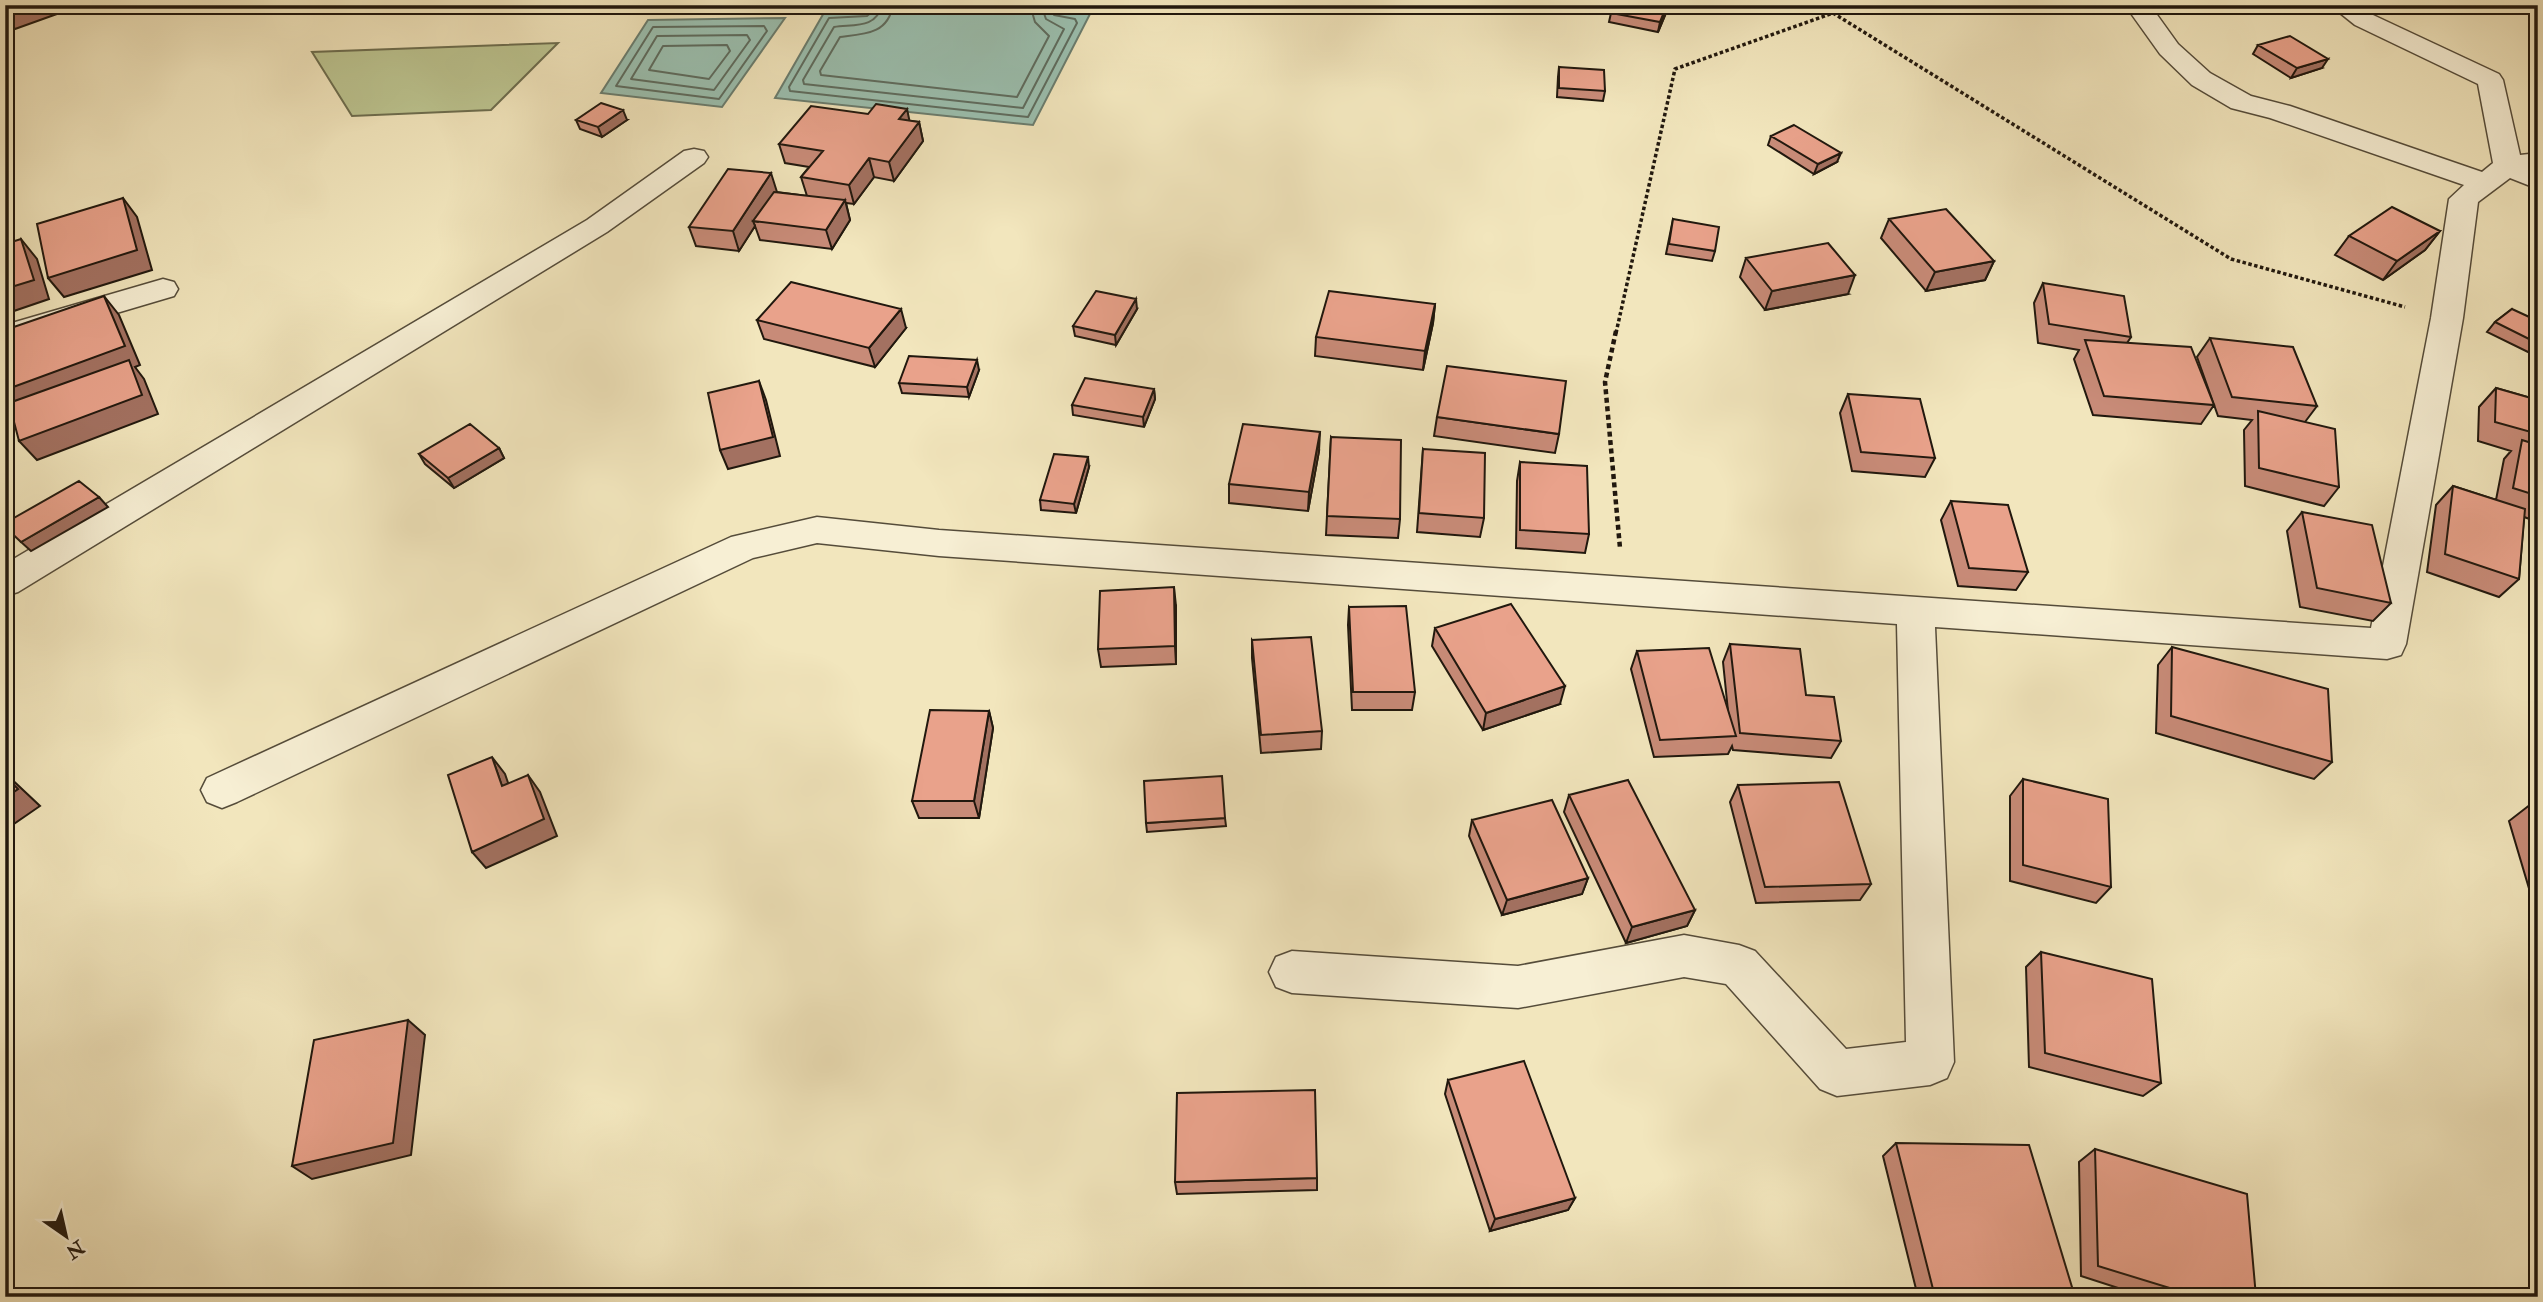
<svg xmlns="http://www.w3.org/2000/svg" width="2543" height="1302" viewBox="0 0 2543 1302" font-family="'IM FELL Double Pica',serif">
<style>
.green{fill:#bcc490;stroke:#6e6e4f;stroke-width:2}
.water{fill:#9bc0b0;stroke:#6a7d6f;stroke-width:2}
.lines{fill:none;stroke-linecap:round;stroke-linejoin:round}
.shore{stroke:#5e6c5f;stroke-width:2}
.minor-casing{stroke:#554c3a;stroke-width:3}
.path-far1{stroke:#21180e;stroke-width:3.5;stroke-dasharray:3.5 2.5;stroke-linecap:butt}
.path{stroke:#21180e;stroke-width:4.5;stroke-dasharray:5 3.5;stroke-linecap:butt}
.minor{fill:#f7efd4;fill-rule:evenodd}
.wall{fill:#c88b78;stroke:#21180e;stroke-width:2}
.shaded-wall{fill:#a37161;stroke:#21180e;stroke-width:2}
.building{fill:#e9a28b;stroke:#21180e;stroke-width:2}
</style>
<rect width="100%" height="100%" fill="#f2e6bd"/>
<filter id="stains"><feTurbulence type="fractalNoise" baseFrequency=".00286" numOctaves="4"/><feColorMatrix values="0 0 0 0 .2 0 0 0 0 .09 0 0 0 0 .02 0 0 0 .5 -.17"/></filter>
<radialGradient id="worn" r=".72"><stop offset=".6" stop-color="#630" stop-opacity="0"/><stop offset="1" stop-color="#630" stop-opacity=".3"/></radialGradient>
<path class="green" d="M558,43L491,110L352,116L312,52Z"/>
<path class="water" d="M938,5H1037L1090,14L1033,125L775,98L825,11Z
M785,18L722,107L601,93L648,20Z"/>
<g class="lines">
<path class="shore" d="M873,5V11L867,16L829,18L789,87L790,91L1028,117L1077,23L1075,19L1054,15L1050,5
M882,5C876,29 854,24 834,27L803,80L804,84L1023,108L1064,29L1046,19L1041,5
M893,5C888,34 865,34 840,37L820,71L821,75L1017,97L1049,36L1035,22L1030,5
M764,26L767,31L719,99L616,86L653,27Z
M747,35L750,40L714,90L631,79L657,36Z
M727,45L730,51L709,79L649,70L663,46Z"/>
<g class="minor-casing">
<path id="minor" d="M2125,5H2150L2178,44L2210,73L2251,96L2290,106L2482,172L2493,163L2478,84L2355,25L2330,5H2359L2373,15L2499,74L2503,80L2520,155L2538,153V167L2535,168L2538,169V189L2510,178L2478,202L2463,318L2406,644L2401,655L2387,659L1935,627L1954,1062L1947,1078L1930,1085L1837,1096L1820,1089L1726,984L1684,977L1518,1008L1292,993L1276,987L1269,972L1276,957L1292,951L1518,966L1684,935L1739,945L1755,951L1846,1049L1906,1042L1897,624L939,556L817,543L753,558L237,802L222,808L207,802L201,790L207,778L731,537L817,517L939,530L2371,628L2431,318L2449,199L2464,185L2270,118L2231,108L2192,85L2160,54Z
M694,149L704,151L708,157L704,163L607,232L18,592L5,596V564L587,220L684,151Z
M163,279L174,282L178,289L174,296L5,346V325Z"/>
</g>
<path class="path-far1" d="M1616,333L1675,69L1833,13L2231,259L2405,307"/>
<path class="path" d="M1616,331L1605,382L1620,548"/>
<use href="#minor" class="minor"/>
</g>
<path class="wall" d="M5,5L15,29L5,20Z
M1516,5H1557L1555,11Z
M1611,13H1666L1658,32L1609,22Z
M2258,45L2322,68L2291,78L2253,54Z
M1559,67L1605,91L1603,101L1557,97L1558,77Z
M576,120H627L602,137L580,129Z
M910,121L919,122L923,141L894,181L874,177L854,204L846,203L850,220L832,249L760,240L755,226L739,251L696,246L689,227L777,192L807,196L801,177L809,167L785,163L779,144Z
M1771,136L1837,162L1814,174L1768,145Z
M1673,219L1715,251L1712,261L1666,254Z
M1889,219L1994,261L1985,280L1926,291L1881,238Z
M2440,231L2425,250L2383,280L2335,255L2349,236Z
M1746,258L1848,294L1765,310L1740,277Z
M2043,283L2131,337L2127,343L2214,405L2201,424L2093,415L2074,359L2079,350L2038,343L2034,303Z
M1435,304L1433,323L1423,370L1315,356L1316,337Z
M1137,309L1116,345L1075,336L1073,326Z
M2512,309L2538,344L2528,352L2487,332L2495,322Z
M757,320L906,328L875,367L764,339Z
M2210,338L2317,406L2305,422L2339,487L2324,506L2245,486L2244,430L2252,420L2218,416L2197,357Z
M979,370L969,397L902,393L899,383Z
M2496,388L2538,400V522L2524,517L2519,579L2499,597L2427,572L2436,505L2453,486L2496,500L2504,459L2511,451L2478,441L2479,407Z
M1154,389L1155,399L1144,427L1073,415L1072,405Z
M1848,394L1935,458L1925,477L1852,471L1840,413Z
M1437,417L1559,434L1555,453L1434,436Z
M1331,437L1400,519L1398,538L1326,535Z
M499,448L504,458L454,488L425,464L419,454Z
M1423,449L1484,518L1480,537L1417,532Z
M1319,451L1308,511L1229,503V484Z
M1520,462L1589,534L1585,553L1516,548L1517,481Z
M1089,467L1076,513L1041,510L1040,500Z
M1951,501L2028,572L2016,590L1958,586L1941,520Z
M2302,512L2391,603L2373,621L2300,607L2287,531Z
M1176,606V664L1101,667L1098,649Z
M1349,607L1415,692L1412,710H1352L1348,625Z
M1435,628L1560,704L1483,730L1432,646Z
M1252,640L1322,731L1321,749L1261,753L1252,658Z
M1730,644L1806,695L1841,741L1831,758L1733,750L1732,746L1728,754L1654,757L1631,669L1637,651L1728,711L1723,662Z
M2172,647L2332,762L2314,779L2156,733L2158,665Z
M989,711L993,728L979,818H919L912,801Z
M2023,779L2111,887L2096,903L2010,881V796Z
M1738,785L1871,884L1860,900L1756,903L1730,802Z
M1569,795L1695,910L1687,926L1626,943L1564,812Z
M2531,804L2538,805V912H2536L2509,821Z
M1225,818L1226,826L1147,832L1146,823Z
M1472,820L1588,878L1582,894L1502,915L1469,836Z
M2041,952L2161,1083L2143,1096L2029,1067L2026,967Z
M1448,1080L1575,1198L1568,1210L1490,1231L1445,1094Z
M1896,1143L2075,1297H1918L1883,1156Z
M2095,1149L2256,1297H2146L2081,1276L2079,1162Z
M1317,1178V1190L1177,1194L1175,1182Z"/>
<path class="shaded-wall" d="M17,5H82L15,29L5,16V9Z
M1667,5L1666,13L1658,32L1660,22Z
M2328,59L2322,68L2291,78L2297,68Z
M907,109L911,128L899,119Z
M623,110L627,120L602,137L598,127Z
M919,122L923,141L894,181L889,162Z
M1841,153L1837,162L1814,174L1818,164Z
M869,158L874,177L854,204L849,185Z
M771,173L777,192L758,222L753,221L755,226L739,251L733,231Z
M123,198L137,217L152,270L64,297L48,278Z
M845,200L850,220L832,249L826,230Z
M2440,231L2425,250L2383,280L2397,261Z
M21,239L37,259L49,299L5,314V289Z
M1994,261L1985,280L1926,291L1935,272Z
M1855,275L1848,294L1765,310L1772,291Z
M104,296L119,315L140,365L135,367L144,379L158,414L37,460L19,441L132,368L5,415V390Z
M1136,299L1137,309L1116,345L1115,335Z
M1435,304L1433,323L1423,370L1425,351Z
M901,309L906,328L875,367L869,348Z
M977,360L979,370L969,397L967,387Z
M759,381L766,400L780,456L728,469L720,450Z
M1154,389L1155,399L1144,427L1143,417Z
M1320,432L1319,451L1308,511L1309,492Z
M499,448L504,458L454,488L448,478Z
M1088,457L1089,467L1076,513L1074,504Z
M99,497L108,507L31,551L21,542Z
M1174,587L1176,606V664L1175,646Z
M1565,686L1560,704L1483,730L1486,713Z
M989,711L993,728L979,818L974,801Z
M492,757L505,774L515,803L502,786Z
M5,773L40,806L5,830Z
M528,775L540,792L557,836L486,868L472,852Z
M1588,878L1582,894L1502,915L1507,900Z
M1695,910L1687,926L1626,943L1632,927Z
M408,1020L425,1035L411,1155L312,1179L292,1166Z
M1575,1198L1568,1210L1490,1231L1495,1219Z"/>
<path class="building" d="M5,5H17L5,9Z
M1614,5H1667L1660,22L1611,13Z
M2290,36L2328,59L2297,68L2258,45Z
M1559,67L1604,70L1605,91L1559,88Z
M601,103L623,110L598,127L576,120Z
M876,104L907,109L899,119L919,122L889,162L869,158L849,185L801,177L823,151L779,144L811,106L868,114Z
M1794,125L1841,153L1818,164L1771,136Z
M728,169L771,173L733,231L689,227Z
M774,192L845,200L826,230L753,221Z
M123,198L137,250L48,278L37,224Z
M2392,207L2440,231L2397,261L2349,236Z
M1946,209L1994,261L1935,272L1889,219Z
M1673,219L1719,227L1715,251L1669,244Z
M21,239L34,280L5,289V244Z
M1828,243L1855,275L1772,291L1746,258Z
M791,282L901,309L869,348L757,320Z
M2043,283L2124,296L2131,337L2049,324Z
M1096,291L1136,299L1115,335L1073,326Z
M1329,291L1435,304L1425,351L1316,337Z
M104,296L125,346L5,390V330Z
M2512,309L2538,321V342L2537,343L2495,322Z
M2210,338L2293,347L2317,406L2232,397Z
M2085,340L2191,347L2214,405L2104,396Z
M909,356L977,360L967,387L899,383Z
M129,360L142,395L19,441L9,403Z
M1447,366L1566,381L1559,434L1437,417Z
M1085,378L1154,389L1143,417L1072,405Z
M759,381L773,437L720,450L708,393Z
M2496,388L2538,400V434L2495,422Z
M1848,394L1920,399L1935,458L1861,452Z
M2258,411L2335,429L2339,487L2259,468Z
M470,424L499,448L448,478L419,454Z
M1243,424L1320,432L1309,492L1229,484Z
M1331,437L1401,440L1400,519L1327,516Z
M2522,440L2538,445V496L2513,488Z
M1423,449L1485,453L1484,518L1419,513Z
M1054,454L1088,457L1074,504L1040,500Z
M1520,462L1587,466L1589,534L1520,530Z
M79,481L99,497L21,542L5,527V523Z
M2453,486L2525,509L2519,579L2445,554Z
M1951,501L2008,505L2028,572L1969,568Z
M2302,512L2372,525L2391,603L2317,588Z
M1174,587L1175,646L1098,649L1100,591Z
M1511,604L1565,686L1486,713L1435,628Z
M1406,606L1415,692H1353L1349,607Z
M1311,637L1322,731L1261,735L1252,640Z
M1730,644L1800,649L1806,695L1834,697L1841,741L1740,733Z
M2172,647L2328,689L2332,762L2171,716Z
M1709,648L1736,736L1660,740L1637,651Z
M930,710L989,711L974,801H912Z
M492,757L502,786L528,775L544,819L472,852L448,775Z
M5,776L18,789L5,798Z
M1222,776L1225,818L1146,823L1144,781Z
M2023,779L2108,799L2111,887L2023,865Z
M1628,780L1695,910L1632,927L1569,795Z
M1839,782L1871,884L1765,887L1738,785Z
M1552,800L1588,878L1507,900L1472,820Z
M2531,804L2538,805V827Z
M2041,952L2152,979L2161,1083L2045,1053Z
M408,1020L393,1143L292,1166L314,1040Z
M1524,1061L1575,1198L1495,1219L1448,1080Z
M1315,1090L1317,1178L1175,1182L1177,1093Z
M1896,1143L2029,1145L2075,1297H1935Z
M2095,1149L2247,1194L2256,1297H2199L2098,1266Z"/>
<rect width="2543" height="1302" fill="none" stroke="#f2e6bd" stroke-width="28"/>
<rect x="7" y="7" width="2529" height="1288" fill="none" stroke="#21180e" stroke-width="3.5"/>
<rect x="14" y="14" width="2515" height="1274" fill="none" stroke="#21180e" stroke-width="2"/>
<g transform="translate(66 1236) rotate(146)" stroke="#f7efd4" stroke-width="5" paint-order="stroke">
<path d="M0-5L12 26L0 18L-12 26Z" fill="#21180e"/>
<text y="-10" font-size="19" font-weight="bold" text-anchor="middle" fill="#21180e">N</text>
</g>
<rect width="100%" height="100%" filter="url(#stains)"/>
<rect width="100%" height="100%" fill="url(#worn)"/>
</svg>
